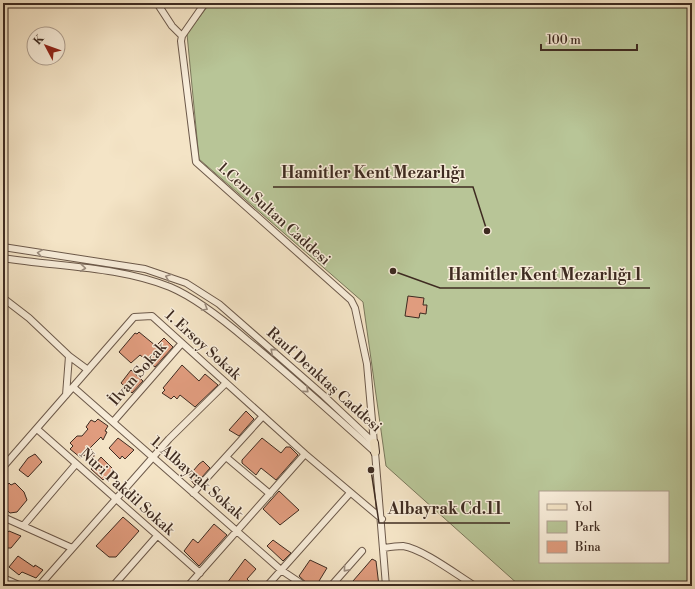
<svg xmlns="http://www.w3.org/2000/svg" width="695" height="589" viewBox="0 0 695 589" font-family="'Libre Bodoni',serif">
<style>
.green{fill:#b8c597;stroke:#7b785c;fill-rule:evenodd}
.building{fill:#e09c7e;stroke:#3e2b21}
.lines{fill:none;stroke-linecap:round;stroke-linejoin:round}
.minor-casing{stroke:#6c594a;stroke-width:8}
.major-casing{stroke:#3e2b21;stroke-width:10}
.minor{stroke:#f8edda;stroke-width:6}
.major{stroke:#f4e4c6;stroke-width:8}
.oneway{stroke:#9b8c7e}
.labels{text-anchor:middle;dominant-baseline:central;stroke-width:3;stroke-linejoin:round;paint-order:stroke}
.street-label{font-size:15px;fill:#3e2b21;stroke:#f8edda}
.leader{fill:none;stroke:#3e2b21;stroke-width:1.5}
.callout-dot{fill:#3e2b21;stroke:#f8edda;stroke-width:1.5}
.callout-label{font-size:16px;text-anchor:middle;font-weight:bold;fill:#3e2b21;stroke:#f8edda;stroke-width:3;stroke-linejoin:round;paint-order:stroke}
</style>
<rect width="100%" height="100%" fill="#f4e4c6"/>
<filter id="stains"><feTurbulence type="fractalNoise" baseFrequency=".005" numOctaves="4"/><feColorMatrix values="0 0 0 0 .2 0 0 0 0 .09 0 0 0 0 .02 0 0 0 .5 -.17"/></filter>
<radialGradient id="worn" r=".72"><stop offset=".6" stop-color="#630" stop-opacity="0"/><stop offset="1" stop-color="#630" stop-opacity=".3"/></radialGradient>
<path class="green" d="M210,3H692V586H520L386,466L363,302L199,159L187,34ZM540,492H668V562H540Z"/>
<path class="building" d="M408,296L424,298L423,305H427L426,314L420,313L419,318L405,316Z
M139,332L156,346L164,338L173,347L155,367L140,355L131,363L119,352L135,333L137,334Z
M182,365L199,381L205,374L218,385L195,407L180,395L177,399L174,396L171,399L162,393L165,390L163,388Z
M131,370L143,381L132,393L121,383Z
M246,411L254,419L239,436L229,430Z
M98,419L108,426L105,431L107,432L103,440L101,437L90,448L95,454L92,460L84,455L81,458L70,449L73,446L70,443L77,436H82L88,429L86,427L91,420L95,422Z
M118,438L134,450L125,459L122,456L120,459L109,448Z
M262,438L281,453L286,447H290L298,455L276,480L261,468L256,475L242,463V460Z
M35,454L42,462L28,477L19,470L28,458Z
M101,457L114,470L103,480L91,469Z
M203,461L210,468L195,485L188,477L199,464Z
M9,483L11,485L15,483L24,492L27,500L17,512L10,513L3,507V490Z
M279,491L299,510L280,525L263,509Z
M123,517L139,531L116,557H109L96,546Z
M214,524L227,535L199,566L184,551L193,539L198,543Z
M3,530L7,533L9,531L21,536L11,548H7L3,543Z
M273,540L291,553L283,561L267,546Z
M18,556L34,567L35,565L43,570L36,578L22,572L19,575L9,567Z
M245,559L256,569L247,579L250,582L247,586H231L227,583Z
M372,559L376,561L379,586H367L353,581Z
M310,560L327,568L316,586H310L299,576Z"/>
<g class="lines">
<g class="minor-casing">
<path id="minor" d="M157,3L172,26L182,36
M205,3L182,36L181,41L196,162L351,300L355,308L367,364L374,443
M3,247L145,269L186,283L219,304L323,395L374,443
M3,258C58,267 117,266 170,287C196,298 226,322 247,340C291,376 333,414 375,452L386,586
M3,298L29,318L69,356L66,395
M69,356L88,370
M73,387L281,570L305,586
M113,422L182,343
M37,429L200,573
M226,457L270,494
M3,467L134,317L152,316L305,454L382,519
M193,493L263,416
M3,517L72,548
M23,526L76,464
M384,548C390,547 397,546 403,546C423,549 457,575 475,586
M3,578L21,586
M39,586L169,439L226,383
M113,586L157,536
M188,586L305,454
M267,586L350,493
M331,586L362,551"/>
</g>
<g class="major-casing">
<path id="major" d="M374,443L375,452"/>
</g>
<use href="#minor" class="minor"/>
<use href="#major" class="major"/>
</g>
<defs><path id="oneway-chevron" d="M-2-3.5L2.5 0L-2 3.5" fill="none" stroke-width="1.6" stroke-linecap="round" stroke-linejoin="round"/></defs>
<g class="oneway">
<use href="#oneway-chevron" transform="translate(40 253) rotate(-171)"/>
<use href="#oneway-chevron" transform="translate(83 268) rotate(6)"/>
<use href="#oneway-chevron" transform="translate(168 277) rotate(-160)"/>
<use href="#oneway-chevron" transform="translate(205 308) rotate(31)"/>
<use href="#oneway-chevron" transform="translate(273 351) rotate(-139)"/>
<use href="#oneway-chevron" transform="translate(306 390) rotate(41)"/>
<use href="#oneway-chevron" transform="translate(346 569) rotate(131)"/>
</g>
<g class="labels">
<g class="street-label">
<text transform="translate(274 214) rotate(42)">1.Cem Sultan Caddesi</text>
<text transform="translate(203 345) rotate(42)">1. Ersoy Sokak</text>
<text transform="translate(138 374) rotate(-49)">İlvan Sokak</text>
<text transform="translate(324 380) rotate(42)">Rauf Denktaş Caddesi</text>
<text transform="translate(197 478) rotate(41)">1. Albayrak Sokak</text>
<text transform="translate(127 492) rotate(42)">Nuri Pakdil Sokak</text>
</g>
</g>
<path class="leader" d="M487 231L473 187H273M393 271L440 288H650M371 470L379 523H510"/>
<g class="callout-dot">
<circle cx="487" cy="231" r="4"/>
<circle cx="393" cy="271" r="4"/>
<circle cx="371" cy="470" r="4"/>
</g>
<g class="callout-label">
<text x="373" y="178">Hamitler Kent Mezarlığı</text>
<text x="545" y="280">Hamitler Kent Mezarlığı 1</text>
<text x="445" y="514">Albayrak Cd.11</text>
</g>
<rect width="695" height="589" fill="none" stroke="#f4e4c6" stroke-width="16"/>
<rect x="4" y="4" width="687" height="581" fill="none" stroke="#3e2b21" stroke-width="2"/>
<rect x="8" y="8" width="679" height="573" fill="none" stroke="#3e2b21"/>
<rect x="539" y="491" width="130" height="72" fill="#f8edda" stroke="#ae9f90"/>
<rect x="547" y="504" width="20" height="6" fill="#f4e4c6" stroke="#ae9f90"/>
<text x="575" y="511" font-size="12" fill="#3e2b21">Yol</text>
<rect x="547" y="521" width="20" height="12" fill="#b8c597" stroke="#ae9f90"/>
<text x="575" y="531" font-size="12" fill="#3e2b21">Park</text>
<rect x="547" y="541" width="20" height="12" fill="#e09c7e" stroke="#ae9f90"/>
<text x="575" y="551" font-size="12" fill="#3e2b21">Bina</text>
<g transform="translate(46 46) rotate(311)"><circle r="19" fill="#f8edda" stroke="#ae9f90"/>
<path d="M0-3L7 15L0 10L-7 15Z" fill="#8f2418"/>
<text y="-6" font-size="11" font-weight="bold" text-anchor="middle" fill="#3e2b21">K</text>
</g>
<path d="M541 44v6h96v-6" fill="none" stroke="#3e2b21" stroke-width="2"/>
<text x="547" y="44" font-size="12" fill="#3e2b21" stroke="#f8edda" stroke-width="3" paint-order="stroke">100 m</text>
<rect width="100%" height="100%" filter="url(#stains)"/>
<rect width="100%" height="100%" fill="url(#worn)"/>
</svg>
